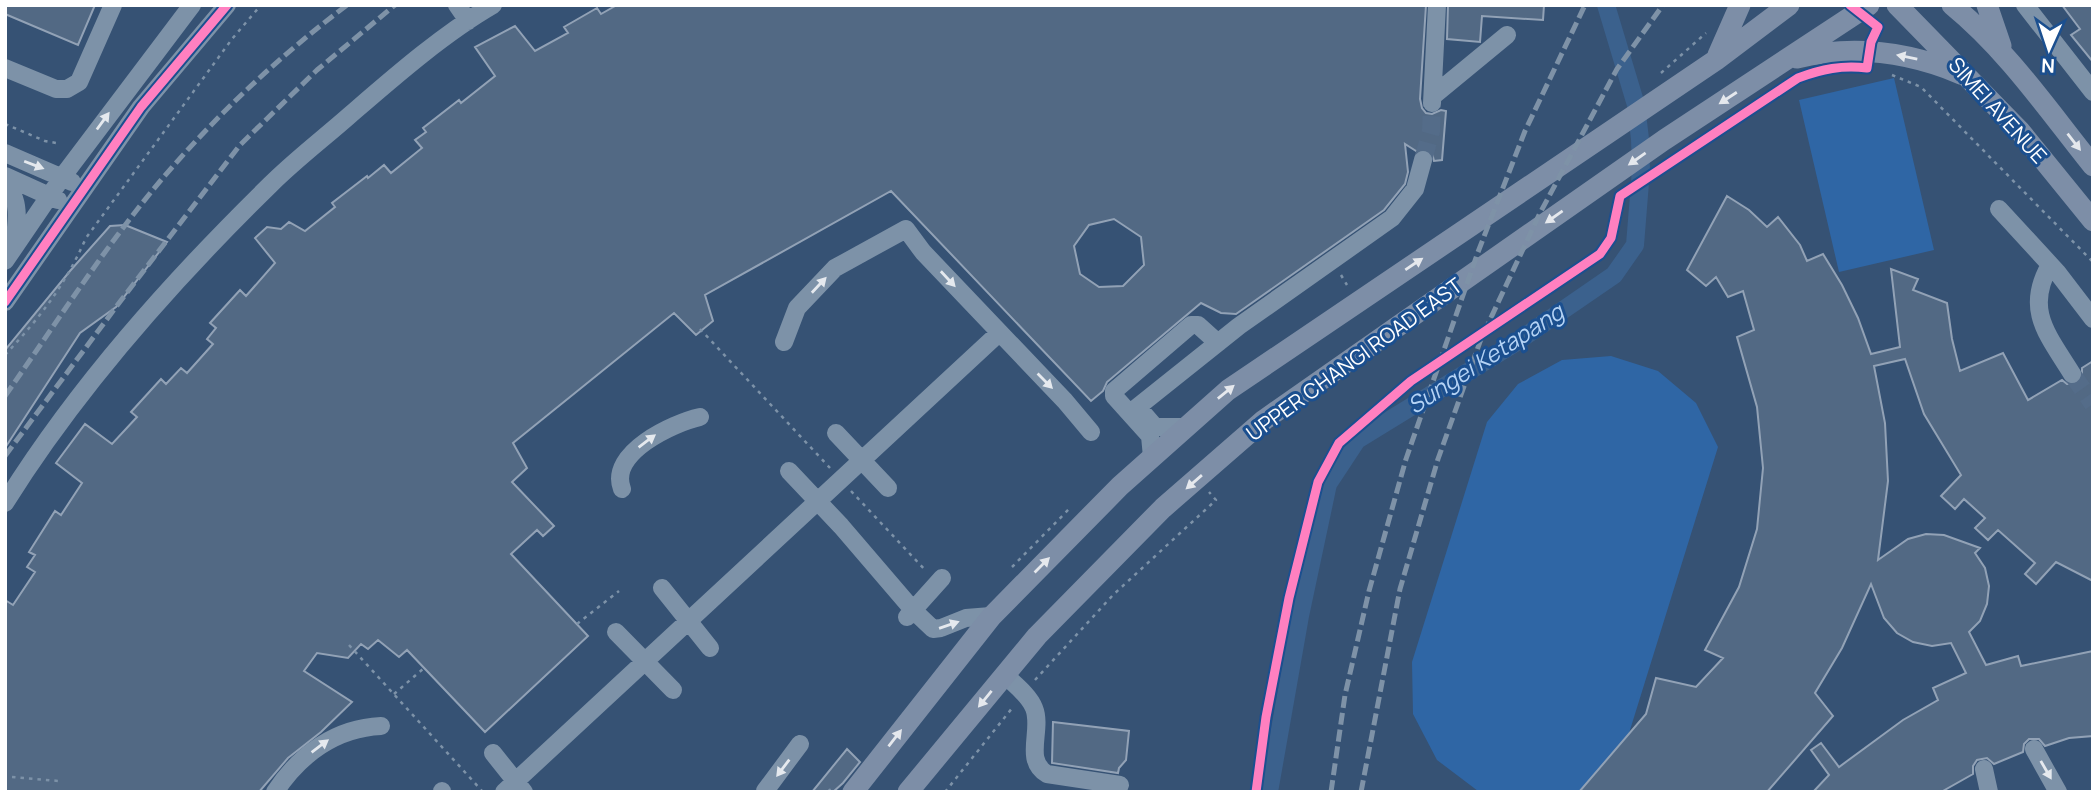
<svg xmlns="http://www.w3.org/2000/svg" width="2098" height="797" viewBox="0 0 2098 797" font-family="Manrope,sans-serif">
<style>
.green{fill:#2f66a5}
.lines{fill:none;stroke-linecap:round;stroke-linejoin:round}
.canal{stroke:#3b618d;stroke-width:18}
.building{fill:#526984;stroke:#92a2b6;stroke-width:2;fill-rule:evenodd}
.minor-tunnel{stroke:#546c89;stroke-width:18;stroke-dasharray:18 9;stroke-linecap:butt}
.path{stroke:#7d92a8;stroke-width:2.5;stroke-dasharray:3.5 5;stroke-linecap:butt}
.minor{stroke:#7d92a8;stroke-width:18}
.major{stroke:#7d8ea7;stroke-width:21}
.rail{stroke:#7e92a7;stroke-width:5;stroke-dasharray:12 5;stroke-linecap:butt}
.cycleway-casing{stroke:#1b4f8f;stroke-width:13}
.cycleway{stroke:#ff80c0;stroke-width:9}
.oneway{fill:#e5e8ed}
.oneway2{fill:#e5e9ee}
.labels{text-anchor:middle;dominant-baseline:central;stroke-width:6;stroke-linejoin:round;paint-order:stroke}
.street-label{font-size:21px;fill:#fff;stroke:#1b4f8f}
.water-label{font-size:23px;font-style:italic;fill:#b5d3f5;stroke:#1b4f8f}
</style>
<rect width="100%" height="100%" fill="#365274"/>
<path class="green" d="M1894,78L1934,250L1839,272L1799,100Z
M1611,356L1658,371L1696,403L1718,447L1621,759L1578,792L1478,791L1437,760L1413,714L1412,662L1487,422L1518,384L1562,360Z"/>
<g class="lines">
<path class="canal" d="M1269,792L1300,616L1328,484L1357,440L1515,343L1614,275L1635,245L1641,170L1640,139L1636,105L1606,5"/>
</g>
<path class="building" d="M5,5H95L78,45L5,14Z
M617,5H1426L1420,99L1422,108L1426,113L1432,114L1441,110L1446,111L1442,160L1434,161L1432,153L1427,149L1416,151L1405,144L1408,172L1405,184L1384,210L1236,314L1221,313L1201,303L1107,382L1103,391L1091,401L891,191L705,295L713,321L696,335L674,313L513,443L527,468L512,482L554,526L543,536L537,530L511,554L588,636L485,732L407,650L399,657L378,640L368,649L361,644L348,658L317,653L304,671L352,702L321,732L288,758L259,792H5V600L13,605L35,572L27,567L35,555L29,552L55,511L61,515L82,483L56,463L85,424L112,444L137,417L131,412L161,379L166,384L181,368L187,373L213,344L207,339L216,328L210,323L240,290L246,296L275,263L255,238L267,227L281,229L289,222L305,231L335,207L332,203L367,176L368,178L384,165L391,173L422,148L415,140L426,132L423,128L459,100L461,103L495,76L475,47L515,26L535,51L568,33L564,27L597,8L601,14ZM1114,219L1141,237L1144,265L1123,286L1099,287L1080,274L1074,246L1089,225Z
M1448,5H1544L1543,20L1482,16L1480,42L1447,39Z
M2062,5H2093V62L2071,35L2080,29Z
M1727,196L1749,210L1767,227L1778,217L1800,245L1807,261L1823,254L1842,285L1858,318L1871,354L1900,347L1891,269L1918,279L1913,290L1947,303L1952,339L1960,371L2003,353L2028,400L2062,380L2067,384H2077L2082,379V368L2093,361V581L2056,562L2036,584L2025,574L2035,563L1998,530L1988,540L1975,528L1985,518L1964,499L1955,509L1941,496L1961,475L1924,414L1905,359L1874,366L1885,423L1888,481L1878,560L1908,539L1926,534L1944,535L1980,548L1975,553L1985,568L1989,586L1987,604L1980,621L1969,632L1986,665L2018,656L2021,666L2093,651V736L2069,738L2045,746L2039,739H2029L2024,744L2023,752L1994,764L1987,758L1977,760L1973,766V774L1941,792H1813L1829,775L1811,750L1821,743L1839,767L1903,720L1938,700L1933,688L1966,673L1951,643L1932,646L1913,642L1897,633L1884,618L1871,584L1842,648L1815,693L1833,716L1767,792H1579L1646,714L1656,678L1696,687L1723,658L1705,650L1739,587L1757,529L1763,468L1757,407L1737,337L1754,330L1743,291L1728,297L1716,277L1706,286L1687,270Z
M125,225L167,242L116,307L80,333L5,448V350L70,271L110,226Z
M1053,722L1129,731L1126,760L1119,768L1118,773L1052,763Z
M847,749L860,762L843,783L833,792H812Z"/>
<g class="lines">
<path class="minor-tunnel" d="M1423,160L1431,131L1432,103
M2072,374L2093,404"/>
<path class="path" d="M1661,73L1706,33
M1892,75L1921,87L2093,262
M5,124L45,141L56,143
M1341,275L1347,285
M700,329L830,468
M5,355C42,315 64,287 86,238L232,39L261,5
M851,491L926,571
M1012,567L1071,507
M577,624L619,591
M349,645L483,792
M1035,680L1113,595L1216,500L1209,492
M394,694L424,668
M12,777L59,781
M829,789L831,792
M945,792L1013,707"/>
<path class="minor" d="M457,5L468,21
M2025,5L2093,92
M5,68L56,89H67L79,82L113,5
M1433,96L1507,35
M1432,103L1437,5
M5,153L72,182
M5,176L58,200
M5,184C21,199 17,223 14,243
M1999,209L2057,272L2093,319
M5,261L63,176L192,5
M2050,265C2024,310 2048,335 2072,374
M5,302L141,107L227,5
M784,342L797,308L835,268L906,229L923,252L1065,401L1091,432
M1142,412L1155,427H1186
M1130,413L1239,326L1392,218L1415,189L1423,160
M836,433L888,488
M1152,457L1150,436L1114,396V391L1191,325H1198L1218,343
M789,471L841,526L913,610L933,629L941,628L966,618L991,616
M622,489C608,453 673,423 700,417
M5,503C78,386 172,281 270,185C295,160 324,138 350,115C394,77 443,34 493,5
M662,588L710,648
M907,617L942,578
M616,632L673,690
M1005,675C1014,684 1029,695 1034,708C1043,730 1023,760 1047,774L1120,785
M2034,749L2058,792
M493,753L524,792
M1984,769L1989,792
M442,791V792
M765,791L800,744
M275,792C300,754 336,728 381,726
M504,792L999,333"/>
<path class="major" d="M1897,5L2020,131L2093,221
M1952,5C2008,51 2048,110 2093,166
M1987,5L2001,46
M1718,55L1740,5
M1797,58C1853,45 1909,52 1961,74
M853,792L991,617L1120,486L1228,390L1716,60L1789,5
M908,792L1037,636L1163,508L1264,420L1664,140L1869,5"/>
<path class="rail" d="M5,396C60,318 112,235 175,164C228,104 284,53 347,5
M5,456L116,307L240,145L317,70L395,5
M1331,792L1345,695L1369,591L1406,459L1478,252L1525,131L1585,5
M1361,792L1400,589L1438,459L1481,339L1539,215L1617,69L1663,5"/>
<g class="cycleway-casing">
<path id="cycleway" d="M5,302L141,107L227,5
M1256,792L1266,717L1289,598L1318,482L1339,443L1411,381L1600,254L1611,238L1620,196L1798,78C1822,69 1842,65 1867,68L1871,42L1878,27L1850,5"/>
</g>
<use href="#cycleway" class="cycleway"/>
</g>
<defs><path id="oneway-solid" d="M-6-.8H1V-3.2L6.5 0L1 3.2V.8H-6Z" transform="scale(1.75)"/></defs>
<g class="oneway">
<use href="#oneway-solid" transform="translate(1907 57) rotate(-169)"/>
<use href="#oneway-solid" transform="translate(1728 98) rotate(147)"/>
<use href="#oneway-solid" transform="translate(2074 142) rotate(52)"/>
<use href="#oneway-solid" transform="translate(1637 159) rotate(145)"/>
<use href="#oneway-solid" transform="translate(1554 217) rotate(145)"/>
<use href="#oneway-solid" transform="translate(1414 264) rotate(-34)"/>
<use href="#oneway-solid" transform="translate(1226 392) rotate(-39)"/>
<use href="#oneway-solid" transform="translate(1194 482) rotate(139)"/>
<use href="#oneway-solid" transform="translate(1042 565) rotate(-45)"/>
<use href="#oneway-solid" transform="translate(985 699) rotate(129)"/>
<use href="#oneway-solid" transform="translate(895 738) rotate(-52)"/>
</g>
<g class="oneway2">
<use href="#oneway-solid" transform="translate(103 121) rotate(-54)"/>
<use href="#oneway-solid" transform="translate(34 165) rotate(21)"/>
<use href="#oneway-solid" transform="translate(948 279) rotate(47)"/>
<use href="#oneway-solid" transform="translate(819 285) rotate(-47)"/>
<use href="#oneway-solid" transform="translate(1045 381) rotate(45)"/>
<use href="#oneway-solid" transform="translate(647 441) rotate(-37)"/>
<use href="#oneway-solid" transform="translate(949 625) rotate(-19)"/>
<use href="#oneway-solid" transform="translate(320 746) rotate(-37)"/>
<use href="#oneway-solid" transform="translate(783 768) rotate(127)"/>
<use href="#oneway-solid" transform="translate(2046 770) rotate(60)"/>
</g>
<g class="labels">
<g class="street-label">
<text transform="translate(1998 110) rotate(48)">SIMEI AVENUE</text>
<text transform="translate(1354 359) rotate(-36)">UPPER CHANGI ROAD EAST</text>
</g>
<g class="water-label">
<text transform="translate(1485 358) rotate(-33)">Sungei Ketapang</text>
</g>
</g>
<rect width="2098" height="797" fill="none" stroke="#ffffff" stroke-width="14"/>
<g transform="translate(2049 49) rotate(183)" stroke="#1b4f8f" stroke-width="5" paint-order="stroke">
<path d="M0-5L12 26L0 18L-12 26Z" fill="#ffffff"/>
<text y="-10" font-size="19" font-weight="bold" text-anchor="middle" fill="#ffffff">N</text>
</g>
</svg>
